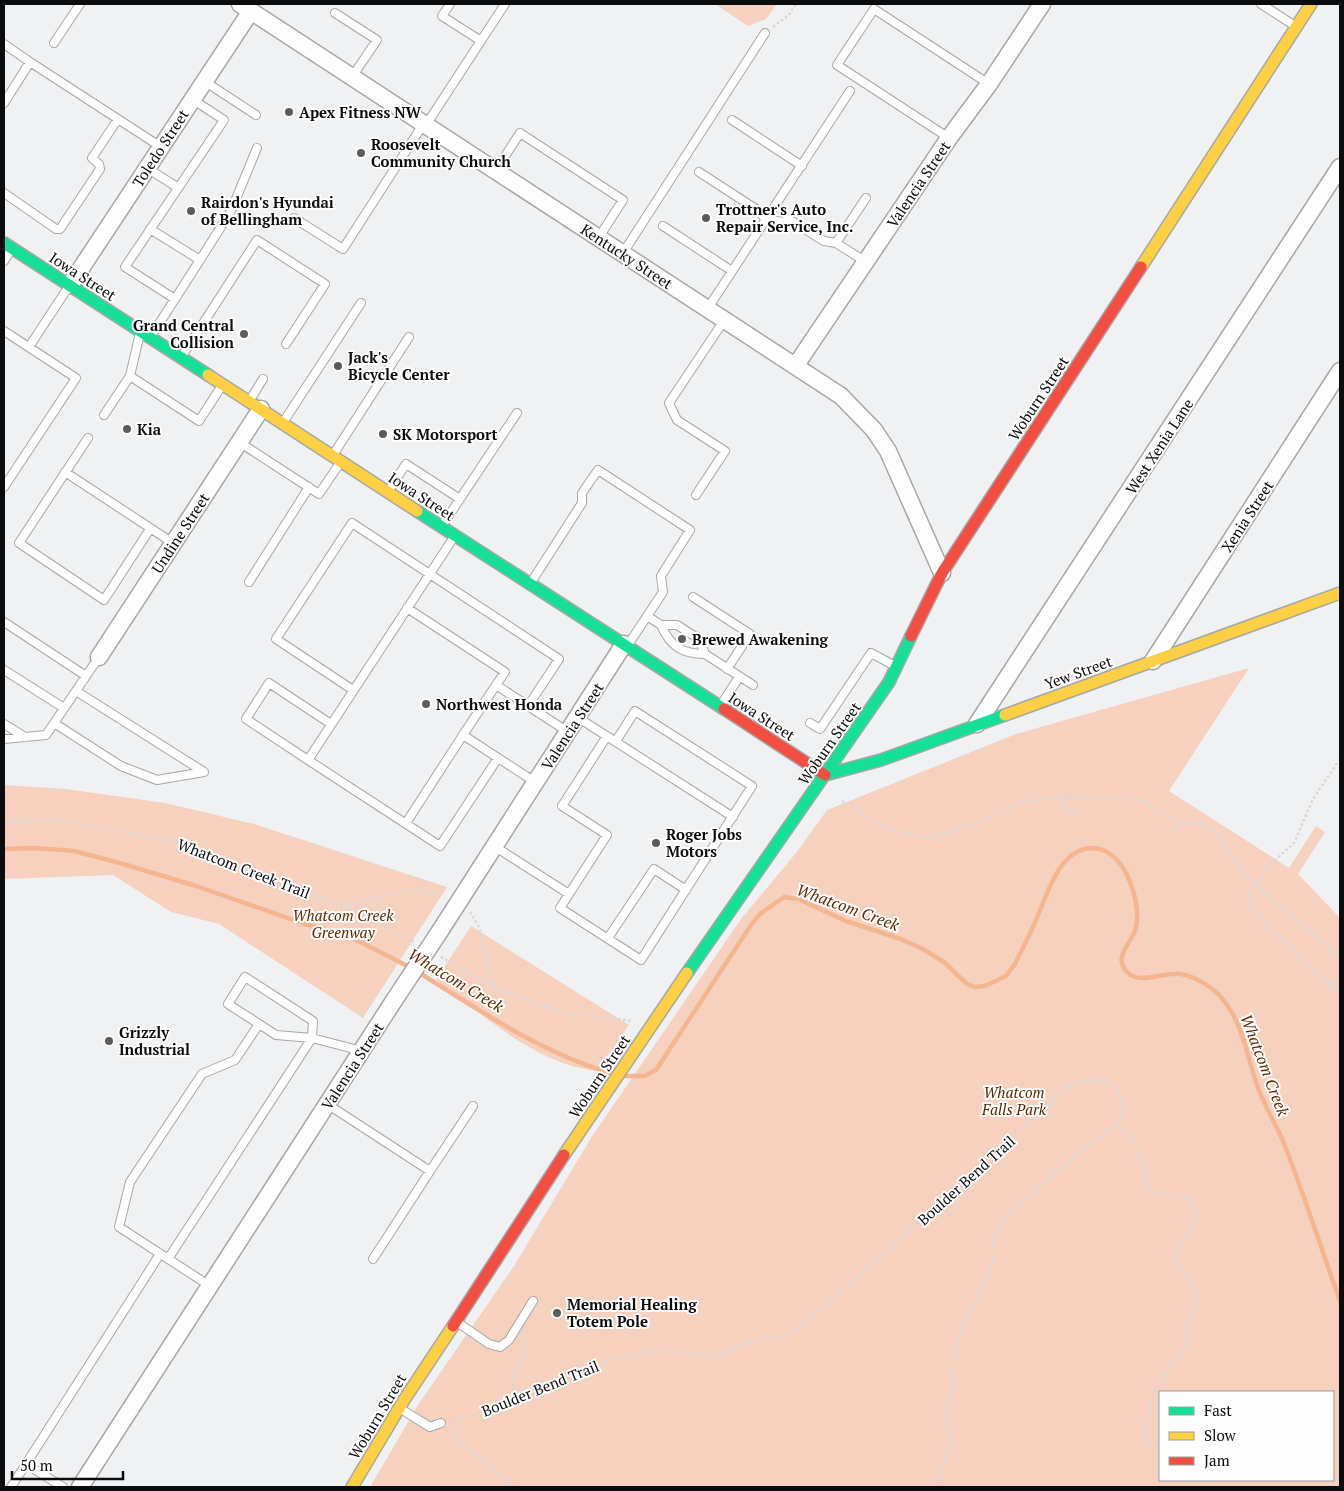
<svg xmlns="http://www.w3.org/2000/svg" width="1344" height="1491" viewBox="0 0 1344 1491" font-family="'PT Serif',serif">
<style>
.green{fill:#f5d1be;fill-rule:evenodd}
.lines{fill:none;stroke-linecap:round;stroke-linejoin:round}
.stream{stroke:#f4b591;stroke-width:4.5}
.lane-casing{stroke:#a6a7a8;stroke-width:10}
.street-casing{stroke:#a6a7a8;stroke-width:19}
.fast-casing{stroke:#a6a7a8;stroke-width:14}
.slow-casing{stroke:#a6a7a8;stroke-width:14}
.jam-casing{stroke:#a6a7a8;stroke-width:14}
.path{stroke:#d8d8d9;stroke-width:2.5;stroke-dasharray:2.5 2.5;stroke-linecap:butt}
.lane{stroke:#fdfdfd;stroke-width:8}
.street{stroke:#fdfdfd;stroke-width:16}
.fast{stroke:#16e098;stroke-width:11}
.slow{stroke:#ffcf43;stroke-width:11}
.jam{stroke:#f24e42;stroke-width:11}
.street-bridge-casing{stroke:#a6a7a8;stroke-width:19;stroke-linecap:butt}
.street-bridge{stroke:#fdfdfd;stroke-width:16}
.poi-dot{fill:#5b5c5e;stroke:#fefefe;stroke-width:2}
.labels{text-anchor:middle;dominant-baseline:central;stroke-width:4;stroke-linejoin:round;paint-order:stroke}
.poi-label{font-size:15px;font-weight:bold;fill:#0b0c0d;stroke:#fefefe;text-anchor:start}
.street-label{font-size:15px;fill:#0b0c0d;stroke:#fefefe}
.park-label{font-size:15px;font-style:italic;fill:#5f2700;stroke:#fefefe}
.water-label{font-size:16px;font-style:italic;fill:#622900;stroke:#fefefe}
</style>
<rect width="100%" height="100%" fill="#f0f1f3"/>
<path class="green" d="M715,4H777L766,19L748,26Z
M1249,668L1169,791L1289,868L1316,826L1325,832L1298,874L1340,918V1487H370L418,1405L514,1266L593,1135L741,919L796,853L827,810L1016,734ZM1160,1392H1333V1480H1160Z
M4,785L66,789L165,803L254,824L447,887L363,1018L219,924L171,912L113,875L4,879Z
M471,926L629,1025L598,1071C535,1064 485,1016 436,980Z"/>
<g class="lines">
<path class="stream" d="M4,849L35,848L74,851L120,863L196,886L305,924L349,936L411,968
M418,972C479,1010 540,1052 610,1073
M624,1076H644L656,1070L751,925L760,914L784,897L798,899L846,921L898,938L921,948L944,962L967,984L975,987L985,986L1006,976L1015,964C1022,949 1030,935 1036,920C1047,896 1058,850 1091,848C1101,848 1110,852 1117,860C1131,875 1142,911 1135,931C1130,944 1113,958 1127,972C1140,986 1164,971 1181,974C1195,977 1211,986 1220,996C1245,1024 1247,1061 1260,1093C1267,1110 1276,1125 1283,1141C1304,1194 1321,1248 1340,1301"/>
<g class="lane-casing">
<path id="lane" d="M450,4L442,16L481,41
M1261,4L1295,26
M335,13L377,40L352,77
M54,43L80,4
M4,44L30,62
M204,81L256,115
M4,103L30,62L161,147
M732,120L802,166
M426,125L505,4
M949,138L837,65L874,9L989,84
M147,168L177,187
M496,170L520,133L623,200L599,237
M699,172L759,211L766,220L785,222L787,218L824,241L836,243L866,262
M4,193L56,229H60L100,169L99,164L92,158L118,119
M294,218L343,249L424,123
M663,226L732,271
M150,229L200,260L175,299
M836,243L866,198
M623,253L765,33
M200,260L231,211L257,148
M4,261L11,250
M708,308L850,91
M4,331L76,378L4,487
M151,336L175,299L125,267L224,120L192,99
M29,347L69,286
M182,356L257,240L325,284L286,344
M130,376L199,421L221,387
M250,400L263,379
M104,415L130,376L140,333
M284,421L361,303
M88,438L19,543L104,600L150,529
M239,442L319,494L340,463
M333,455L409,337
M65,472L173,543
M389,490L406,464L460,499
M696,495L725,451L677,420L669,403L725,319
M442,526L517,413
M532,581L582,503V493L598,470L690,530L661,576L663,592L628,645
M249,582L309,487
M693,597L750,634L727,669
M407,608L505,672L496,685L568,732
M647,616L661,625H677L699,639L705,654L753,685
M4,622L86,676
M661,625C670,646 682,654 705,654
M4,670L64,708
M353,690L276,639L352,523L559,659L528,706
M721,705L739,677
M577,717L733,817
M54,723L121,766L157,780L204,772L76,691
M810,723L820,729L871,653L895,666
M4,724L25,737
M331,724L269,683L246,719L308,760L454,537
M463,735L496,685
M4,739L46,735L99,657
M308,760L440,846L498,758
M406,823L463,735L535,782
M494,846L569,894L560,908L641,960L752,786L635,711L616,741
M569,894L607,835L562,806L607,736
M608,938L654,869L686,890
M259,1024L276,1035L312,1038L362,1051
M327,1104L430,1171L373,1259
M430,1171L473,1106
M168,1259L312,1038L313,1021L245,977L228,1004L259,1024L235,1060L202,1074L130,1182L119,1227L210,1286
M457,1322L489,1344L500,1347L509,1340L533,1301
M401,1409L430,1427L441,1423
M26,1464L160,1254
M11,1487L26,1464L63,1487"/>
</g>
<g class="street-casing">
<path id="street" d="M240,4L841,396L874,430L888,451L942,573
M70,285L251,11
M796,365L949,138L989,84L1042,4
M99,657L261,409
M1153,661L1340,371
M977,724L1340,167
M440,931L624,644
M80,1487L393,1002"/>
</g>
<g class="fast-casing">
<path id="fast" d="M4,243L208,375
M417,511L724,709
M825,775L881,760L1005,715
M687,973L889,682L911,636"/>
</g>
<g class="slow-casing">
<path id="slow" d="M1141,267L1311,4
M208,375L417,511
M1005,715L1340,593
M564,1155L687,973
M352,1487L404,1400L453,1326"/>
</g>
<g class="jam-casing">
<path id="jam" d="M911,636L942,573L1141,267
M724,709L825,775
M453,1326L564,1155"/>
</g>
<path class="path" d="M773,27L788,16L796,4
M1340,759L1313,799L1294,843L1269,866L1249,894L1251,905L1271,930L1294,947L1301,959L1327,983L1340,982
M1058,797L1065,809L1080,815
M842,801L888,829L925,837L952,832L1029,800L1068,797L1136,799L1146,802L1182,824H1204L1217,833L1240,868L1255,885L1340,956
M4,822L59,820L183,843L283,885L346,906L414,942
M1174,831L1182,824
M348,905L407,890L440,895
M470,912L479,927L494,986
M441,957L502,991L561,1012L632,1021
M1328,984L1340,993
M1117,1125C1129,1133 1139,1149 1142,1163C1145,1175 1142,1183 1153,1191C1165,1199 1178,1194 1190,1199C1206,1222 1182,1239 1176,1257L1178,1263L1195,1288L1198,1301L1189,1324L1185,1347L1152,1396L1151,1410L1143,1429L1144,1441L1152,1447L1160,1449
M522,1338C541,1353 504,1371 514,1388L525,1391
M452,1421L486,1411L526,1391L573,1372L622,1357L649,1352L667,1351L716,1357L751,1342L794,1333L1028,1125L1066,1088L1075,1083L1098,1079L1108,1083L1118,1091L1124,1107L1117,1125L1058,1170L1005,1219L997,1233L992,1245L993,1258L989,1277L964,1323L959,1337L947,1415L951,1444L937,1487
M452,1427L463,1444L515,1487
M1199,1480L1200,1487"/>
<use href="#lane" class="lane"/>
<use href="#street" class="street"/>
<use href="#fast" class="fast"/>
<use href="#slow" class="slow"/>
<use href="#jam" class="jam"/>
<g class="street-bridge-casing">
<path id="street-bridge" d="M393,1002L440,931"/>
</g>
<use href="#street-bridge" class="street-bridge"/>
</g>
<g class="poi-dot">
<circle cx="289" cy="112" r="5"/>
<circle cx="361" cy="153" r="5"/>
<circle cx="191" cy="211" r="5"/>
<circle cx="706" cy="218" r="5"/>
<circle cx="244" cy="334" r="5"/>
<circle cx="338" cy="366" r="5"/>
<circle cx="127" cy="429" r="5"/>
<circle cx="383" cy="434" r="5"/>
<circle cx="682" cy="639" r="5"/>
<circle cx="426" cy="704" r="5"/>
<circle cx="656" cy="843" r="5"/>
<circle cx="109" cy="1041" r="5"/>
<circle cx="557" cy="1313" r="5"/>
</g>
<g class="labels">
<g class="poi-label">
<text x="299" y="112">Apex Fitness NW</text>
<text x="371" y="144">Roosevelt<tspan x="371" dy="17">Community Church</tspan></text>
<text x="201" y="202">Rairdon's Hyundai<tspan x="201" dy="17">of Bellingham</tspan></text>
<text x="716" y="209">Trottner's Auto<tspan x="716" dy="17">Repair Service, Inc.</tspan></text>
<text x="234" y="325" text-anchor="end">Grand Central<tspan x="234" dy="17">Collision</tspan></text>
<text x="348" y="357">Jack's<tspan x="348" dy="17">Bicycle Center</tspan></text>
<text x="137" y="429">Kia</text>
<text x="393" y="434">SK Motorsport</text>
<text x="692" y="639">Brewed Awakening</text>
<text x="436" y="704">Northwest Honda</text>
<text x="666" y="834">Roger Jobs<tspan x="666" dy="17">Motors</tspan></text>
<text x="119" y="1032">Grizzly<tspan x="119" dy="17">Industrial</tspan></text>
<text x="567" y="1304">Memorial Healing<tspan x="567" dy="17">Totem Pole</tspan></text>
</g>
<g class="street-label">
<text transform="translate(160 148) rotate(-57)">Toledo Street</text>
<text transform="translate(918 184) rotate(-56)">Valencia Street</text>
<text transform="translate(627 256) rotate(33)">Kentucky Street</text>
<text transform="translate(83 276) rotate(33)">Iowa Street</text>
<text transform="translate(1038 398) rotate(-57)">Woburn Street</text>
<text transform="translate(1159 446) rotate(-57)">West Xenia Lane</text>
<text transform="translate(422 496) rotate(33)">Iowa Street</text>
<text transform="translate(1247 516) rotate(-57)">Xenia Street</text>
<text transform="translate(180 533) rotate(-57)">Undine Street</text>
<text transform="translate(1078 672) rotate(-20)">Yew Street</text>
<text transform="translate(762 716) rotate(33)">Iowa Street</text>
<text transform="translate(572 726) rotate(-57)">Valencia Street</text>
<text transform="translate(829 743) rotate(-55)">Woburn Street</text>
<text transform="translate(244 868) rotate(21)">Whatcom Creek Trail</text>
<text transform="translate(352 1066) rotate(-57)">Valencia Street</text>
<text transform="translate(599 1076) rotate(-56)">Woburn Street</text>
<text transform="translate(966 1180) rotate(-42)">Boulder Bend Trail</text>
<text transform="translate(540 1388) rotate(-22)">Boulder Bend Trail</text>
<text transform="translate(377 1416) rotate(-59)">Woburn Street</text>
</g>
<g class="park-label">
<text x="343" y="915">Whatcom Creek<tspan x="343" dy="17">Greenway</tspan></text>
<text x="1014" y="1092">Whatcom<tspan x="1014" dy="17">Falls Park</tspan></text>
</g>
<g class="water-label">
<text transform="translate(848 907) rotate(20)">Whatcom Creek</text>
<text transform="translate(456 980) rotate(31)">Whatcom Creek</text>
<text transform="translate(1265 1065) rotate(69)">Whatcom Creek</text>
</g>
</g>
<rect width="1344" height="1491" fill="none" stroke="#0b0c0d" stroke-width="10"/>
<rect x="1159" y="1391" width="175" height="90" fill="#fefefe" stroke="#9d9d9e"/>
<rect x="1169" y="1407" width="25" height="8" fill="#16e098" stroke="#9d9d9e"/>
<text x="1204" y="1416" font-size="15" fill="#0b0c0d">Fast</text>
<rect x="1169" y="1432" width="25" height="8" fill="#ffcf43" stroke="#9d9d9e"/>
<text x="1204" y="1441" font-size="15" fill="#0b0c0d">Slow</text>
<rect x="1169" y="1457" width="25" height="8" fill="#f24e42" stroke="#9d9d9e"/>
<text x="1204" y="1466" font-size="15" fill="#0b0c0d">Jam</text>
<path d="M12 1471v8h111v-8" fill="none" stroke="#0b0c0d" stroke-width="2.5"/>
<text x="20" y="1471" font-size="15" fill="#0b0c0d" stroke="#fefefe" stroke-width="4" paint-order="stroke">50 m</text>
</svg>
